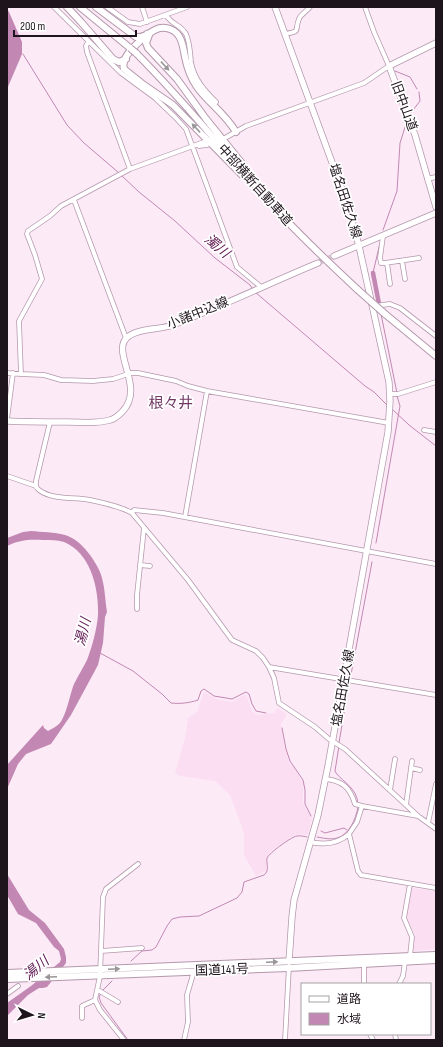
<svg xmlns="http://www.w3.org/2000/svg" width="443" height="1047" viewBox="0 0 443 1047" font-family="'Sofia Sans Condensed','Noto Sans JP',sans-serif">
<style>
.built{fill:#fcdef3}
.water{fill:#c288b3}
.lines{fill:none;stroke-linecap:round;stroke-linejoin:round}
.stream{stroke:#c288b3;stroke-width:1}
.canal{stroke:#c288b3;stroke-width:4.5}
.major-tunnel{stroke:#dbcad6;stroke-width:5.5;stroke-dasharray:5.5 3;stroke-linecap:butt}
.minor-casing{stroke:#b498ac;stroke-width:5.5}
.major-casing{stroke:#b498ac;stroke-width:7}
.highway-casing{stroke:#b498ac;stroke-width:8}
.minor{stroke:#fff;stroke-width:4}
.major{stroke:#fff;stroke-width:5.5}
.highway{stroke:#fff;stroke-width:6}
.highway-bridge-casing{stroke:#b498ac;stroke-width:8;stroke-linecap:butt}
.highway-bridge{stroke:#fff;stroke-width:6}
.oneway{fill:#9a9598}
.labels{text-anchor:middle;dominant-baseline:central;stroke-width:3.5;stroke-linejoin:round;paint-order:stroke}
.street-label{font-size:13px;fill:#1e141b;stroke:#fff}
.water-label{font-size:14px;font-style:italic;fill:#652057;stroke:#fff}
.quarter-label{font-size:15px;fill:#723965;stroke:#fff}
</style>
<rect width="100%" height="100%" fill="#fceaf7"/>
<path class="built" d="M204,692L216,699L232,702L242,696L246,695L252,711L257,715L275,713L277,708L287,714L281,724L284,745L290,764L295,768L303,784V803L312,819L308,835L301,834L292,836L270,852L266,858V871L256,876L244,855V835L242,827L230,795L215,781L180,776L175,773L185,738L188,718L197,712Z
M412,888L436,891V949L413,951L415,934L406,917Z"/>
<path class="water" d="M7,9L9,12L22,42V54L7,89Z
M31,531C42,532 54,532 65,535C80,539 94,558 100,572C105,584 105,600 107,612L105,617L103,643L98,665L71,715L51,744L26,754L18,764L7,789V765L43,725L44,728L48,731C51,729 56,727 59,724C66,717 70,694 74,684C78,676 83,668 87,660C92,647 97,629 98,615C99,589 91,553 64,542C57,540 50,540 43,540C29,539 19,540 7,546V538L23,532Z
M7,874L29,910L45,923L64,949L66,957V963L47,987L43,988H39L28,995L7,1016V1003L31,986L60,962L61,959L59,951L54,947L36,923L18,914L7,895Z"/>
<g class="lines">
<path class="stream" d="M23,54L67,125L84,143L119,173
M395,71L410,77L417,89
M410,114L420,101L419,92
M121,175L139,192L175,221L215,258L250,285L252,288
M383,230L397,191L400,143L406,124
M373,273L380,243
M255,292L365,386L374,392L388,406
M381,314L397,393
M392,409L409,425L436,446
M376,543L400,406L397,396
M100,653L133,671L162,694L171,703C180,704 189,703 198,700L201,691L204,689L214,696L232,699L246,692L249,694L252,704L256,711L266,713
M350,680L372,562
M282,728L286,749L290,761L303,780L305,790V804L311,816
M339,743L349,683
M339,746L335,771L336,773C344,783 357,788 358,804
M321,831L325,833L344,828L347,830
M317,837C323,838 331,840 337,838C349,835 356,819 358,807
M131,961L142,951L152,950L156,947L167,926L172,919L180,917L199,916L237,898L242,892L244,882L264,875C270,870 266,865 267,858C269,853 289,839 294,837C298,835 303,836 307,837
M103,990L112,981
M101,993L99,997L101,1003L128,1040"/>
<path class="canal" d="M373,273L379,304"/>
<path class="major-tunnel" d="M318,263L334,256"/>
<g class="minor-casing">
<path id="minor" d="M54,7L121,73L155,98L175,117L186,129L237,267L261,287
M107,7L128,22L140,24L187,7
M142,7L147,22
M166,15C172,25 180,24 186,34C190,43 190,53 191,62C194,79 204,90 216,102
M285,34C302,31 294,31 299,19C300,15 307,11 310,7
M88,42L86,46L87,52L130,169
M225,138L246,126L364,83L389,66L374,32L365,7
M199,146L207,145
M427,179L436,177
M74,200L126,338
M383,236L380,258L381,263H385L419,258
M402,261L405,279
M387,263L390,284
M375,306L390,304L400,308L436,336
M7,373L21,374L19,321L42,279L35,255L27,234L28,231L50,216L61,206L130,169L204,142
M21,374L44,375L61,380L93,381L113,379L131,373H138L176,381L188,386L207,391L389,423
M390,394H398L436,382
M7,419L13,373
M50,422L36,481C36,485 35,487 39,490C52,500 74,497 90,500C104,503 120,506 132,513L188,580L232,640L256,651L263,658L269,667L274,678L279,703L315,727L329,739L345,749L418,816L436,829
M424,430L436,432
M7,476L36,486
M132,513L134,510L163,513L436,564
M185,517L207,391
M140,565L150,566
M137,609V595L144,528
M269,667L436,695
M411,768L420,770
M326,779C343,781 350,788 355,804L362,806
M390,790L395,759
M406,805L412,761
M418,816L362,806L357,822L349,834L358,871L361,875L436,888
M428,823L436,784
M310,842C324,845 338,844 349,834
M101,951L142,948
M410,956L412,937L404,918L410,884
M364,964V984
M399,984L403,976L405,961
M98,990L118,1002
M7,994L18,986
M95,1000L100,1010L124,1040
M82,1018V1006L95,1000L100,976L103,897L106,889L138,864
M370,1034L373,1040
M395,1034L396,1040
M184,1040L188,1022L187,995L194,971
M285,1040L289,966"/>
</g>
<g class="major-casing">
<path id="major" d="M275,7L348,206L359,246L389,382L390,401L388,432L328,766L318,815L294,900L292,917L289,961
M436,43L389,66L415,135L436,207
M334,256L436,213
M7,421C27,422 47,422 68,422C81,422 97,424 110,420C115,419 119,415 122,412C147,387 108,350 129,336C140,328 160,330 173,325C222,306 270,283 318,263"/>
</g>
<g class="highway-casing">
<path id="highway" d="M67,7L81,22L113,59L119,62L126,59
M80,7L130,48
M96,7L136,37C149,39 155,23 170,29C182,33 183,47 185,57C193,98 217,101 236,132
M147,34C139,43 120,56 124,69L144,85L173,105L242,175
M149,35L146,43L148,48L177,79L206,119L244,166
M136,53C185,102 228,156 274,207C300,236 329,263 358,290
M385,314L436,356
M7,973L436,955
M7,979L288,968L436,960"/>
</g>
<use href="#minor" class="minor"/>
<use href="#major" class="major"/>
<use href="#highway" class="highway"/>
<g class="highway-bridge-casing">
<path id="highway-bridge" d="M130,48L136,53
M358,290L385,314"/>
</g>
<use href="#highway-bridge" class="highway-bridge"/>
</g>
<defs><path id="oneway-solid" d="M-6-.8H1V-3.2L6.5 0L1 3.2V.8H-6Z"/></defs>
<g class="oneway">
<use href="#oneway-solid" transform="translate(165 66) rotate(47)"/>
<use href="#oneway-solid" transform="translate(196 128) rotate(-133)"/>
<use href="#oneway-solid" transform="translate(272 962) rotate(-2)"/>
<use href="#oneway-solid" transform="translate(114 969) rotate(-2)"/>
<use href="#oneway-solid" transform="translate(51 977) rotate(178)"/>
</g>
<g class="labels">
<g class="street-label">
<text transform="translate(404 106) rotate(70)">旧中山道</text>
<text transform="translate(255 185) rotate(48)">中部横断自動車道</text>
<text transform="translate(345 201) rotate(72)">塩名田佐久線</text>
<text transform="translate(198 313) rotate(-22)">小諸中込線</text>
<text transform="translate(343 688) rotate(-80)">塩名田佐久線</text>
<text transform="translate(222 970) rotate(-2)">国道141号</text>
</g>
<g class="water-label">
<text transform="translate(217 246) rotate(40)">濁川</text>
<text transform="translate(83 632) rotate(-76)">湯川</text>
<text transform="translate(36 968) rotate(-40)">湯川</text>
</g>
<g class="quarter-label">
<text x="171" y="403">根々井</text>
</g>
</g>
<rect width="443" height="1047" fill="none" stroke="#1e141b" stroke-width="16"/>
<rect x="301" y="983" width="130" height="52" fill="#ffffff" stroke="#a5a1a4"/>
<rect x="309" y="996" width="20" height="6" fill="#ffffff" stroke="#a5a1a4"/>
<text x="337" y="1003" font-size="12" fill="#1e141b">道路</text>
<rect x="309" y="1013" width="20" height="12" fill="#c288b3" stroke="#a5a1a4"/>
<text x="337" y="1023" font-size="12" fill="#1e141b">水域</text>
<g transform="translate(32 1015) rotate(95)" stroke="#ffffff" stroke-width="3" paint-order="stroke">
<path d="M0-3L7 15L0 10L-7 15Z" fill="#1e141b"/>
<text y="-6" font-size="11" font-weight="bold" text-anchor="middle" fill="#1e141b">N</text>
</g>
<path d="M14 30v6h122v-6" fill="none" stroke="#1e141b" stroke-width="2"/>
<text x="20" y="30" font-size="12" fill="#1e141b" stroke="#ffffff" stroke-width="3" paint-order="stroke">200 m</text>
</svg>
